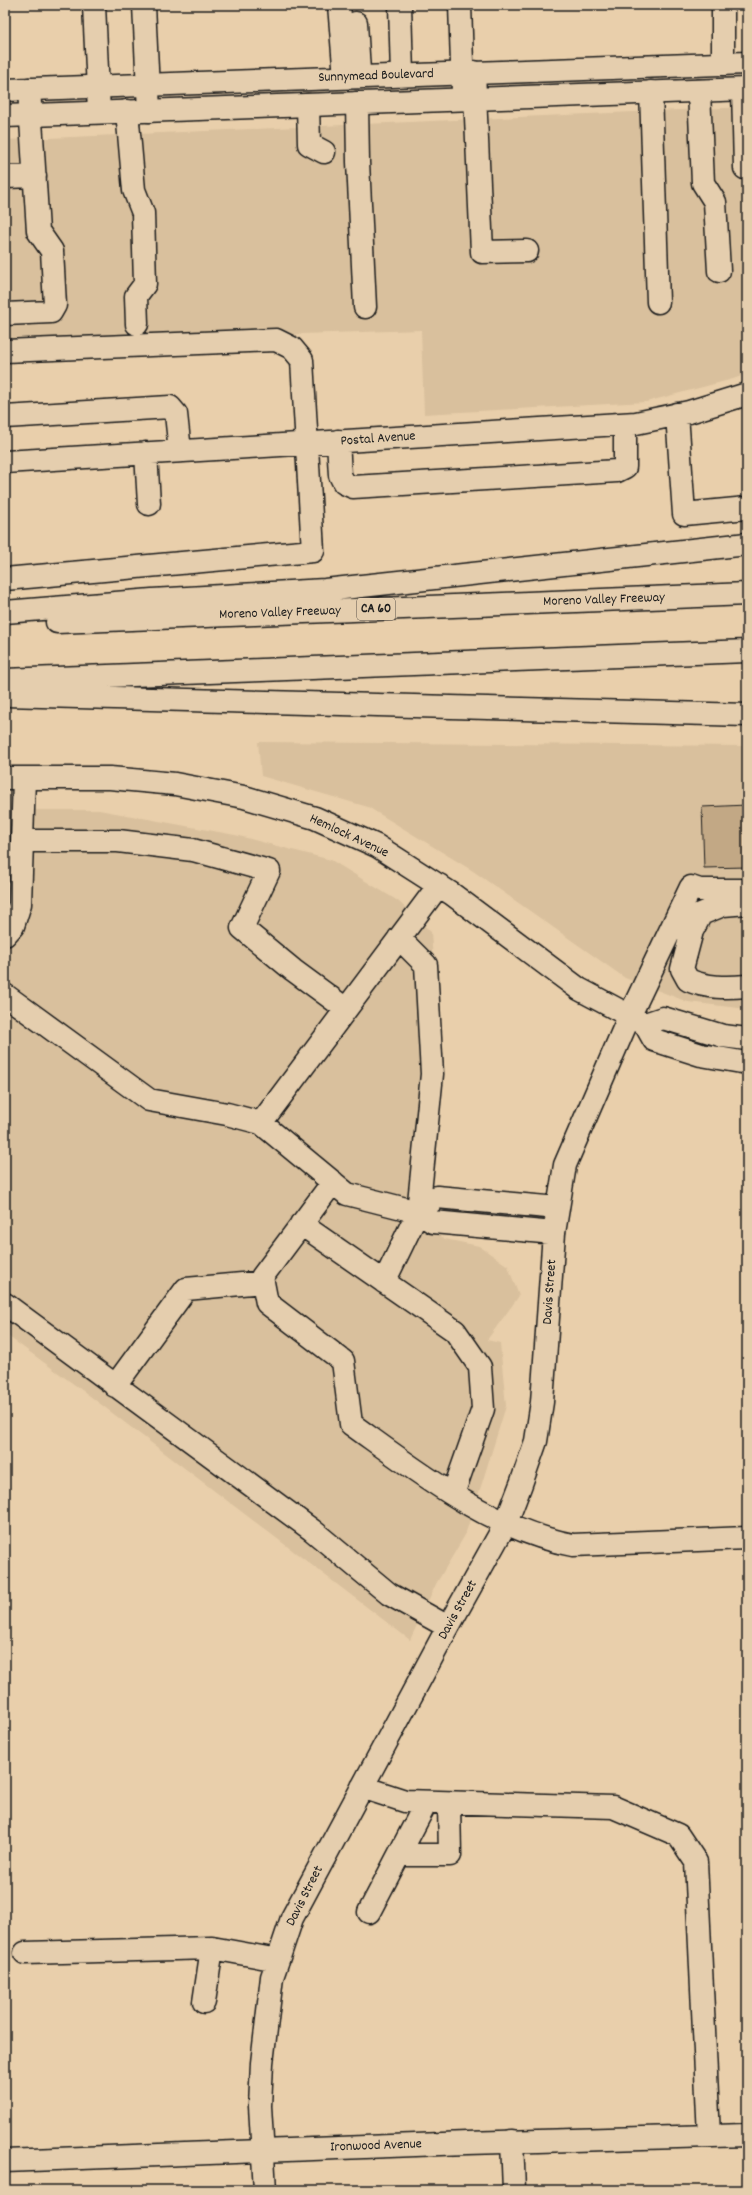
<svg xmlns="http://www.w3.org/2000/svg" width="752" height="2195" viewBox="0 0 752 2195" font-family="Dekko,sans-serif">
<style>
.built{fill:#d9c09d}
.building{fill:#c2a885;stroke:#1c1c1c}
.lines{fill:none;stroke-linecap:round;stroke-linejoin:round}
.minor-casing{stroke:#1c1c1c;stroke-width:25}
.major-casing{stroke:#1c1c1c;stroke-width:25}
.highway-casing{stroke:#1c1c1c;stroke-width:25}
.minor{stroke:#e5ceae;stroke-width:22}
.major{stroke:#e5ceae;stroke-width:22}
.highway{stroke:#e5ceae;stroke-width:22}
.labels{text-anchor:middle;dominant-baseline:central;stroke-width:3;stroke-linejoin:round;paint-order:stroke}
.shield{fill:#e5ceae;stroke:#585148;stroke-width:1}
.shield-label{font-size:13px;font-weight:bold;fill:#1c1c1c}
.street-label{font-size:14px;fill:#1c1c1c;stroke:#e5ceae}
</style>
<rect width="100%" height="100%" fill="#e9cfab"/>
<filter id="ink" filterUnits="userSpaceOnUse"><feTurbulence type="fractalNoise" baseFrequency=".025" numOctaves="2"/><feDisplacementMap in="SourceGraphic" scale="8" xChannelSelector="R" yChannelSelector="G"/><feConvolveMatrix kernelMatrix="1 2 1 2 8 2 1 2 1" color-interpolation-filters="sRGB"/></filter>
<g filter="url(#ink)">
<path class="built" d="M747,107V374L733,379L646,402L424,414L421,330L5,344V140Z
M258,742L747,746V1009L688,1002L625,978L473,871L368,807L261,776Z
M12,810H99L235,835L331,860L398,901L431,932L438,1034L422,1226L445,1239L479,1246L508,1266L519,1296L487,1340L500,1343L506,1406L482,1483L465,1535L436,1584L410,1640L90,1396L5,1334V906L12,896Z"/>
<path class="building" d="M747,805V867L704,868L702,807Z"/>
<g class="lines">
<g class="minor-casing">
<path id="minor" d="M94,5L99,112
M144,5L149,111
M339,5L345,77
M400,5L402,75
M460,5L463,92
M356,23L359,71
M723,64V5
M474,72L482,252L527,251
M743,89L745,168H747
M699,91L703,183L715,202L719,271
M651,92L658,302
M357,103L358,162L365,307
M308,105L309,144L324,152
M127,111L134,190L143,213L145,284L136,296L137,324
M5,177L35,176
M5,314L51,312L55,305L52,251L38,231L29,89
M5,351L276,340L292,348L302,360L313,551L5,579
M677,414L684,514L747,508
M5,417L170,407L176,414L180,451
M338,441L340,475L344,483L353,487L617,471L625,467V424
M146,453L149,504
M5,462L636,423L689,412L747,394
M5,778H110L175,784L244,797L315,818L377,846L452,894L579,989L645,1024L654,1040L701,1055L747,1063
M23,841H118L193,850L269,871L242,928L293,970L346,1009
M747,903L723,905L701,914L692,931L682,969L688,980C707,988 726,988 747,986
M5,935L13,926L20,904L24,778
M5,995L149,1100L227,1114L261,1123L439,885
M645,1024L663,1018L723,1036L747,1039
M261,1123L347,1194L418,1212L433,1222L554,1233
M333,1182L262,1277L267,1303L343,1361L351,1424C418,1472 491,1530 573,1545L747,1538
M418,1212L437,1197L558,1208
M301,1224L455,1331L480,1367L483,1409L453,1494
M384,1282L418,1212L432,1074L426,965L399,938
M5,1304L312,1530L389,1594L448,1627
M115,1386L186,1289L263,1282
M362,1787L405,1801L613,1807L678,1835L696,1862L709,2136
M399,1855H450L449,1804
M369,1912L426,1803
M25,1953L212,1948L278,1960
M204,2002L212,1948
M512,2141L514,2190
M265,2190L260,2106L262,2063L272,1977L278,1960L292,1918L448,1627L506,1523L521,1484L536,1441L542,1402L554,1233L565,1165L629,1017L691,887L700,890H747"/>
</g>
<g class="major-casing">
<path id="major" d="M5,90L747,63
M5,116L747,89
M5,2161L467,2143L747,2135"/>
</g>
<g class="highway-casing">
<path id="highway" d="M5,612L152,600L325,590L747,544
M57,622L747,594
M5,680L747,651
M5,695L747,715"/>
</g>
<use href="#minor" class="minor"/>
<use href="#major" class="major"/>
<use href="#highway" class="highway"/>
</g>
</g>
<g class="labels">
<rect class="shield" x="357" y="598" width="38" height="22" rx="3"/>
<g class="shield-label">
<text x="376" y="609">CA 60</text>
</g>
<g class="street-label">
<text transform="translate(376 76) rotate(-2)">Sunnymead Boulevard</text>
<text transform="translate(378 439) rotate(-4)">Postal Avenue</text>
<text transform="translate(604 600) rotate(-2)">Moreno Valley Freeway</text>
<text transform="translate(280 613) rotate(-2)">Moreno Valley Freeway</text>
<text transform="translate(349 836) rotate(25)">Hemlock Avenue</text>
<text transform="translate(550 1292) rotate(-86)">Davis Street</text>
<text transform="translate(458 1610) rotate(-61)">Davis Street</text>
<text transform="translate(305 1896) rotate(-63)">Davis Street</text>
<text transform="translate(376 2146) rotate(-2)">Ironwood Avenue</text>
</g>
</g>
<rect width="752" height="2195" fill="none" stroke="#e5ceae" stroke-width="20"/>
<rect x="10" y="10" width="732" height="2175" fill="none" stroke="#1c1c1c" stroke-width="1.5" filter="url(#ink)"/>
</svg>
